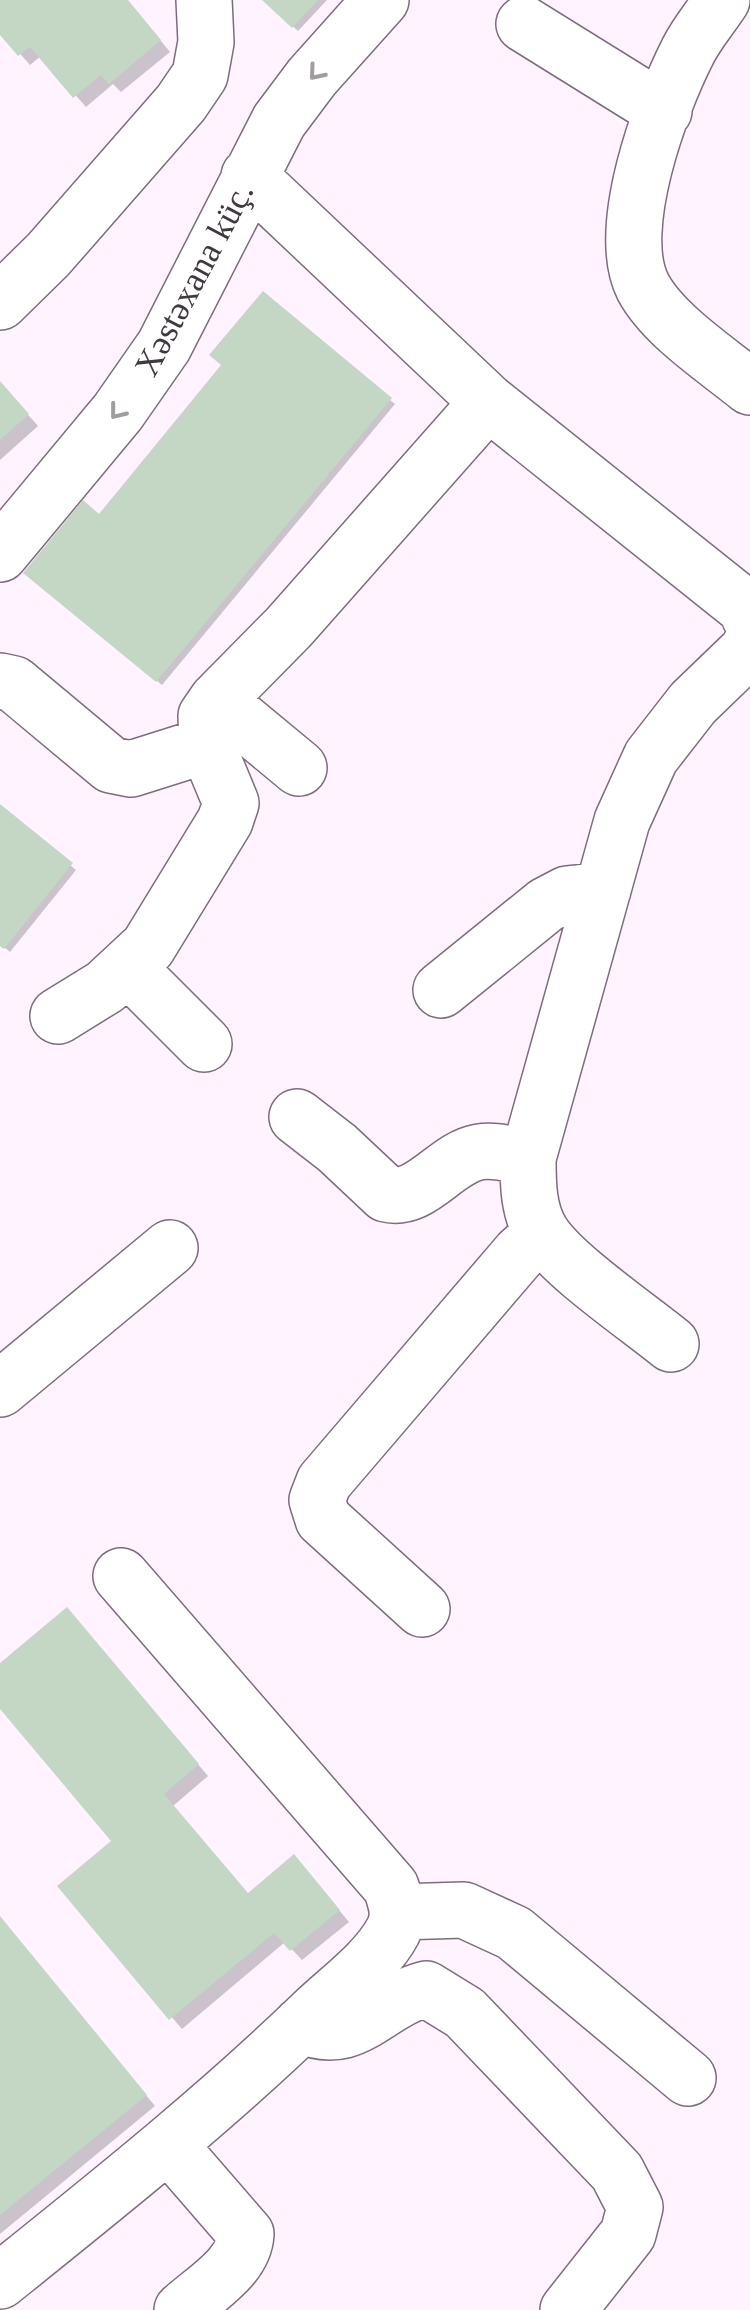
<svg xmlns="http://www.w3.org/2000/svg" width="750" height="2310" viewBox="0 0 750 2310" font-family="'Times New Roman',serif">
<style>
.shadow{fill:#0003}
.building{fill:#c3d7c4}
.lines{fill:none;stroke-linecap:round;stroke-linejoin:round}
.minor-casing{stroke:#7d6c7e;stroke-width:58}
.minor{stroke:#fff;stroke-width:55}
.oneway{stroke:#a09ca0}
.labels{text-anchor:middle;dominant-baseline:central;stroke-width:9;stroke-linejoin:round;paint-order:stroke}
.street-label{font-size:35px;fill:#403940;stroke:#fff}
</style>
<rect width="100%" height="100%" fill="#fef3ff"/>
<path class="shadow" d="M0,0H127L170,52L121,92L113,84L86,107L41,56L30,65L0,31Z
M265,0H327L298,31Z
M0,383L38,426L0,460Z
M390,400L395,404L162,685L31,577L99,517Z
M0,807L76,870L10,952L0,944Z
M77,1621L208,1776L173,1806L249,1896L304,1868L349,1922L302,1960L285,1942L182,2029L61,1887L115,1841L0,1705V1666Z
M0,1919L155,2106L0,2234Z"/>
<path class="building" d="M0,0H128L161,40L109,84L101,75L73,98L30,47L18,56L0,35Z
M262,0H318L292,28Z
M263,291L392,398L156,682L23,573L83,500L99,514L221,365L209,355Z
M0,381L29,414L0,440Z
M0,804L73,863L4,949L0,946Z
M67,1607L199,1764L164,1794L248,1893L294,1854L340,1910L290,1951L274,1933L169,2020L57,1886L111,1841L0,1709V1663Z
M0,1916L147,2095L0,2215Z"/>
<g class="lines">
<g class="minor-casing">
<path id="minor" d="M722,0C711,17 697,33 688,51C660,106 614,230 643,287C663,325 717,360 750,387
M524,24L664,111
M249,176L488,402L746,608L750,618
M0,302L48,255L181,103L200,75L206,42L204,0
M0,554L118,412L164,346L279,121L312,77L381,0
M0,681L14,684L111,765L131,769L207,745
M217,700L299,768
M128,968L204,1044
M441,990L546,905L567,894L603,890
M58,1016L105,987L148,947L225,821L231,803L207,745L206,716L217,700L289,627L488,402
M297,1117L337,1148L386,1194C421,1203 445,1158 479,1152C496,1149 512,1155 528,1158
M671,1344C638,1317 563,1266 542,1233C528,1211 528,1183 528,1158L622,821L651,757L693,703L748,650L750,645
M0,1389L170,1248
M422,1609L323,1519L317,1500L324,1482L520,1253L542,1233
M398,1912L464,1910L514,1933L688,2078
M301,2025C354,2050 376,2002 426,1989L465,2013L617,2172L635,2207L628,2234L568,2310
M168,2144L246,2234C244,2267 205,2289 182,2310
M0,2281C107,2195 215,2109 314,2013C340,1988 376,1963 393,1931C401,1915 396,1903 391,1887L121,1576"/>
</g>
<use href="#minor" class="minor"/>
</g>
<defs><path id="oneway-chevron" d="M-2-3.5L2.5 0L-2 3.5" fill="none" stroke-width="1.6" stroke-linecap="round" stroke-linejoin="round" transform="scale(2.5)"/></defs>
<g class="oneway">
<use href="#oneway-chevron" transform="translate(316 73) rotate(130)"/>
<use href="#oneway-chevron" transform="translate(117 412) rotate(128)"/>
</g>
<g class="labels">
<g class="street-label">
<text transform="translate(194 279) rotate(-62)">Xəstəxana küç.</text>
</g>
</g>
</svg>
